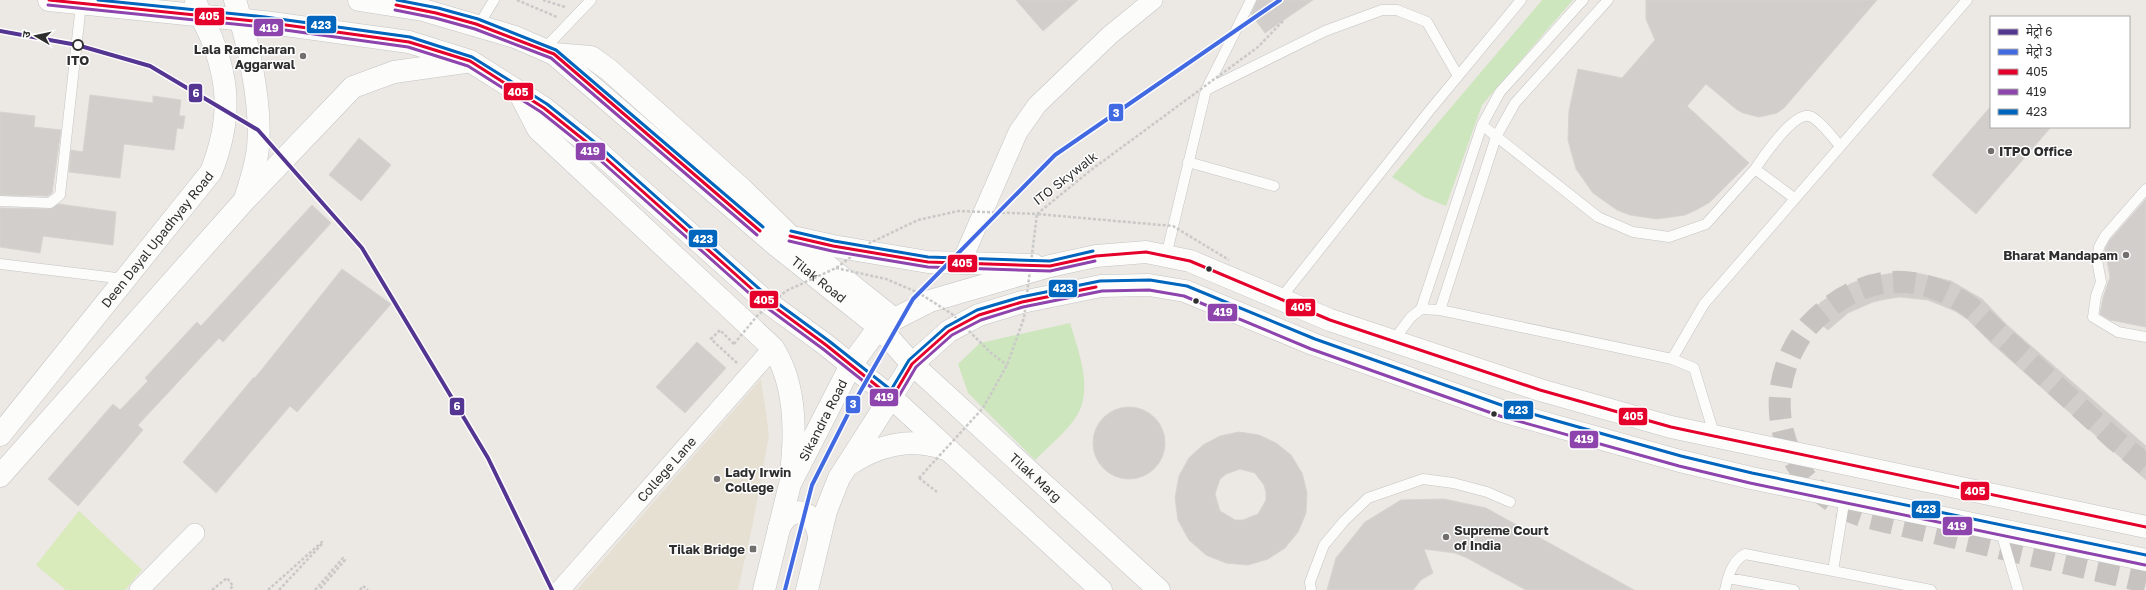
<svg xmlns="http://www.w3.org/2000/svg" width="2146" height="590" viewBox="0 0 2146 590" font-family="'Golos Text','Noto Sans Devanagari',sans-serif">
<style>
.education{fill:#e6e0d3}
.park{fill:#cee6be}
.pitch{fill:#d9eabb}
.building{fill:#d1cecb;stroke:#d7d4d0;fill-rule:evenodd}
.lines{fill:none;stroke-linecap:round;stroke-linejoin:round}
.secondary-tunnel{stroke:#c6c3c0;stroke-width:22;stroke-dasharray:22 11;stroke-linecap:butt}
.lane-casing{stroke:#c5c4c5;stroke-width:11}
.street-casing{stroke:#c5c4c5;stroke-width:20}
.secondary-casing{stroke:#c5c4c5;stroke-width:23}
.path{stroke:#c9c9c8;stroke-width:2.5;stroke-dasharray:3 2;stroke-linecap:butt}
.lane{stroke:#fcfcfb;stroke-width:10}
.street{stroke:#fcfcfb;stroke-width:19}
.secondary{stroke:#fcfcfb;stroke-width:22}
.path-bridge{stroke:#c9c9c8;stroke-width:2.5;stroke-dasharray:3 2;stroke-linecap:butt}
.bus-1-casing{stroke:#fff;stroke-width:6}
.bus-2-casing{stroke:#fff;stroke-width:6}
.bus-3-casing{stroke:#fff;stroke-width:6}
.bus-1{stroke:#e4002b;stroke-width:3}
.bus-2{stroke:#8e44ad;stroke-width:3}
.bus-3{stroke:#0065bd;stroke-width:3}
.metro-1-casing{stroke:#fff;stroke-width:7}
.metro-2-casing{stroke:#fff;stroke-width:7}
.metro-1{stroke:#553592;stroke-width:4}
.metro-2{stroke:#4169e1;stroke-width:4}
.stop-dot{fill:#fff;stroke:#2e2e2e;stroke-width:2}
.poi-dot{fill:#706f6e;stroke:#fff;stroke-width:1.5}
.bus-dot{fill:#2e2e2e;stroke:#fff;stroke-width:1.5}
.labels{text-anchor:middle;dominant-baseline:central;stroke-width:3;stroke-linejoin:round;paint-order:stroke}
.poi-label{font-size:13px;font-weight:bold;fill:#2e2e2e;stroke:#fff;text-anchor:end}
.stop-label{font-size:13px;font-weight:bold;fill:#2e2e2e;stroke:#fff}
.street-label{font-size:13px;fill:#2e2e2e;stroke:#fff}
.line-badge{stroke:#fff;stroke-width:1.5}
.badge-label{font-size:11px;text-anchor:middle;font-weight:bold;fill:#fff}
</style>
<rect width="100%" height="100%" fill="#ece8e4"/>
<path class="education" d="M761,379L769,435L753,523L738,590H577Z"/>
<path class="park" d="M1542,0H1573L1482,105L1446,206L1424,197L1392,177Z
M1070,323C1079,353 1095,392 1074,420C1063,435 1048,447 1035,460L968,393L958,364L980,343Z"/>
<path class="pitch" d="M79,511L142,570L125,590H66L36,565Z"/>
<path class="building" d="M1016,0H1078L1043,31Z
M1257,0H1313L1265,33L1251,14Z
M1646,0H1877L1784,108L1777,113L1759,117L1743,113L1736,109L1706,84L1687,106L1749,163L1710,202L1698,209L1685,215L1657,219L1630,215L1617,210L1593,193L1576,169L1568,140L1569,111L1578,69L1622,78L1655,40L1646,19Z
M90,95L153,103V96L181,100L179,116H185L183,129L177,128L174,150L124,144L120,178L69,172L71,150L83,152Z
M1991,106V127H2051L1976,214L1932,175Z
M0,112L35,116L34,127L61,130L52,193L48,196L0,195Z
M359,138L391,165L361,201L329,175Z
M2146,199V327L2110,320L2100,314L2103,298L2110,277L2105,249L2110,240Z
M59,204L116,212L113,245L43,236L40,253L0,247V208L50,209Z
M312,205L331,223L223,342L219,338L138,425L143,430L78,506L48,479L113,404L120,410L148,381L145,378L197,322L201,326Z
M342,269L391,304L297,412L290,406L216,493L183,462L254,377L255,378Z
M1899,272L1917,273L1951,281L1982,299L2007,325L2146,446V480L1990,342L1967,319L1955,311L1928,300L1900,297L1886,299L1873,302L1848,313L1828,330L1809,314L1821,302L1850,284L1865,278Z
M697,342L726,368L685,413L656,387Z
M1093 443a36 36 0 1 1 72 0a36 36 0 1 1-72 0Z
M1239,432L1259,435L1276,443L1291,455L1302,473L1307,493L1306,513L1298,532L1285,548L1268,559L1248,565L1226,563L1206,555L1189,540L1178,520L1175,498L1179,476L1189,458L1203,445L1220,436ZM1240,469L1255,473L1264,485L1266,492V500L1258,514L1243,520H1235L1220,511L1215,494L1220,479L1226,474Z
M1444,499L1486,508L1634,590H1526L1467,558L1455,553L1424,549L1433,573L1421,580L1413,590H1327L1336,558L1365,522L1401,500Z"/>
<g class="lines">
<path class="secondary-tunnel" d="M2146,465L2114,439L1969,306C1922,274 1873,273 1828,308C1815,318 1804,329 1796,344C1757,413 1791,494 1865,517L2146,582"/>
<g class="lane-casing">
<path id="lane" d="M478,26L494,0
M544,49L591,0
M1206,90L1325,31L1382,10H1397L1427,22L1458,76
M1482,125L1598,217L1633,232L1669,237L1706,224L1755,169
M1188,162L1274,186
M2146,189L2105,236L2099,247L2097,260L2101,282L2096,296L2093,317L2118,332L2146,337
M1794,198L1755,169C1763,157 1793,113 1809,116C1817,117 1834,139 1840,146
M0,201L50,203L60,195L81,4
M1166,256L1206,90L1251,0
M0,264L125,279
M1281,298L1430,110L1521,0
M1421,309L1482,125L1500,92L1583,0
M1440,310L1496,137L1515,103L1608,0
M1393,341L1411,317L1421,309L1440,310L1672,359L1694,368L1715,437
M1672,359L1704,304L1967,0
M2000,529L2018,590
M1833,571L1845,497
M1728,578L1794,590
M1311,590L1310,582L1324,545L1344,521L1368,498L1423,479L1453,483L1487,492L1510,502
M1725,590C1728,576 1732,561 1745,554L1931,590"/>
</g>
<g class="street-casing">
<g id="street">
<path d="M961,263L1018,132L1037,105L1110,35L1153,0"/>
<path d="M139,590L195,533"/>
<path id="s1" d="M560,590L773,348"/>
</g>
</g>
<g class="secondary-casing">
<g id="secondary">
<path d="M49,0L264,22L409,42L470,61L544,108L594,148L762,298L826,345L892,398L1101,590"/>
<path d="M235,0C248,44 262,103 258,148C256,165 251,180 246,196"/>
<path id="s2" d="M359,0L423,10L515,37L554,54L777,246L879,327L912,364L1159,590"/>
<path d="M554,54L591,57L609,70L743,190L790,236L894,319"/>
<path d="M519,92L538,129L773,348C796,384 796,431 791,473"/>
<path d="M797,238L833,246L928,262L1034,265"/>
<path id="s3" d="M0,435L211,172C230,124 231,86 211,37C206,26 200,15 196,3"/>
<path d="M850,464C880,444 911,437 945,449"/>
<path d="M0,476L244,201L353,87L394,72L465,62"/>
<path d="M779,528C792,501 818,512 819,539"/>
<path id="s4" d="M764,590L790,484L851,365L879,327L930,301L1050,266L1096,256L1146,252L1190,261L1330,320L1540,390L1671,427L2146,527"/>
<path d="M807,590L826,511L839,478L912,364L949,331L979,315L1022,302L1101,286L1149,285L1185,291L1313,344L1502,411L1680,461L1751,478L2146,560"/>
</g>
</g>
<path class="path" d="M517,0L557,17
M543,0L565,7
M734,344L720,330L711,339L737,363
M919,478L937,492
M212,590L227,578L233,586L229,590
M268,590L322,542L323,543L279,590
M315,590L343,558L345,560L319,590
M360,590L363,586L368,590"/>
<use href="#lane" class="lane"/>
<use href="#street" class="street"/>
<use href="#secondary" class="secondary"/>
<path class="path-bridge" d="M836,268L886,279L919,293L952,314L991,353L1007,365
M734,344L757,316L786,291L836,268L870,243L918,220L958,211L1037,214L1091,170L1258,47L1283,21
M919,478L983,408L1007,365L1024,318L1037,214L1173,226L1229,260"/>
<g class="bus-1-casing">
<path id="bus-1" d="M49,0L264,22L409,42L470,61L544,108L594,148L762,298L826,345L892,398
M396,5L436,13L476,24L554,54L760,231
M790,236L833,246L928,262L1050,266L1096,256L1146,252L1190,261L1330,320L1540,390L1671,427L2146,527
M892,398L912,364L949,331L979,315L1022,302L1096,287"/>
</g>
<g class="bus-2-casing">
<path id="bus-2" d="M48,5L263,27L408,47L468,66L541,112L591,152L759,302L823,349L891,403L896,401L916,367L952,335L981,320L1023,307L1102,291L1149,290L1184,296L1311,349L1500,416L1679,466L1750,483L2145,565
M395,10L435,18L475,29L551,58L757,235
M789,241L832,251L928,267L1050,271L1095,261"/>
</g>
<g class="bus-3-casing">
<path id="bus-3" d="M98,0L265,17L410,37L472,57L547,104L597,144L765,294L829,341L891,390L909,360L946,327L977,310L1021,297L1100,281L1150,280L1187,286L1315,339L1504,406L1681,456L1752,473L2146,555
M397,0L438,8L478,19L556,50L763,227
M791,231L834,241L928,257L1050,261L1093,251"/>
</g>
<use href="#bus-1" class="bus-1"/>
<use href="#bus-2" class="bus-2"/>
<use href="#bus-3" class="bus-3"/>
<g class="metro-1-casing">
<path id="metro-1" d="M0,31L77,45L150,66L258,130L362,248L488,458L552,590"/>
</g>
<g class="metro-2-casing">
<path id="metro-2" d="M785,590L812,485L852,406L913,299L1055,155L1280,0"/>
</g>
<use href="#metro-1" class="metro-1"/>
<use href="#metro-2" class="metro-2"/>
</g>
<circle class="stop-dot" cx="78" cy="45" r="5"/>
<g class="poi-dot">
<circle cx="303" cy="56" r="4"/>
<circle cx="1991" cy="151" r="4"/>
<circle cx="2126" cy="255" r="4"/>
<circle cx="717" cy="479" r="4"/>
<circle cx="1446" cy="537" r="4"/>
<rect x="749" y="545" width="8" height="8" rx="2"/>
</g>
<g class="bus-dot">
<circle cx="1209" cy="269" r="3.5"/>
<circle cx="1196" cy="301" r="3.5"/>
<circle cx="1494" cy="414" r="3.5"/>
</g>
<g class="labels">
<g class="poi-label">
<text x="295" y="49">Lala Ramcharan<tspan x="295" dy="15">Aggarwal</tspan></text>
<text x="1999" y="151" text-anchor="start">ITPO Office</text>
<text x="2118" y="255">Bharat Mandapam</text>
<text x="725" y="472" text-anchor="start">Lady Irwin<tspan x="725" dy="15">College</tspan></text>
<text x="1454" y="530" text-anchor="start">Supreme Court<tspan x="1454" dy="15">of India</tspan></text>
<text x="745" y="549">Tilak Bridge</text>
</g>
<g class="stop-label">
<text x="78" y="60">ITO</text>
</g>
<g class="street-label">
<text transform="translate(1065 178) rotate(-38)">ITO Skywalk</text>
<text stroke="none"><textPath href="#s3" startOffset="251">Deen Dayal Upadhyay Road</textPath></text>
<text stroke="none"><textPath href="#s2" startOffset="551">Tilak Road</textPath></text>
<text stroke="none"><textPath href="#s4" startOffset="181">Sikandra Road</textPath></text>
<text stroke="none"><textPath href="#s1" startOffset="161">College Lane</textPath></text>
<text stroke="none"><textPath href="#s2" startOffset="845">Tilak Marg</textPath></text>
</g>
</g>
<g class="line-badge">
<rect x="194" y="7" width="31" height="19" rx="4" fill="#e4002b"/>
<rect x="306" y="15" width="31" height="19" rx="4" fill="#0065bd"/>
<rect x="253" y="18" width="31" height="19" rx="4" fill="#8e44ad"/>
<rect x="503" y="82" width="31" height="19" rx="4" fill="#e4002b"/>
<rect x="188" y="83" width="15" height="20" rx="4" fill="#553592"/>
<rect x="1108" y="103" width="16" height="19" rx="4" fill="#4169e1"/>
<rect x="575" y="142" width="31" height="19" rx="4" fill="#8e44ad"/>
<rect x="688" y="229" width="30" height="19" rx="4" fill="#0065bd"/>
<rect x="947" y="254" width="31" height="19" rx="4" fill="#e4002b"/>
<rect x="1048" y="279" width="30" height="19" rx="4" fill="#0065bd"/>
<rect x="749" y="290" width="30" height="19" rx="4" fill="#e4002b"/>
<rect x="1285" y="298" width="31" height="19" rx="4" fill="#e4002b"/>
<rect x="1207" y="303" width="31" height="19" rx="4" fill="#8e44ad"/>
<rect x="869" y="388" width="30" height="19" rx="4" fill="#8e44ad"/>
<rect x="845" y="395" width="16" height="19" rx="4" fill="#4169e1"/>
<rect x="449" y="397" width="16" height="19" rx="4" fill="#553592"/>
<rect x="1503" y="400" width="31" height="20" rx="4" fill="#0065bd"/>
<rect x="1618" y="407" width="30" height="19" rx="4" fill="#e4002b"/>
<rect x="1569" y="430" width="30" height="19" rx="4" fill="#8e44ad"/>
<rect x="1960" y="481" width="30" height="20" rx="4" fill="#e4002b"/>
<rect x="1911" y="500" width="30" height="19" rx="4" fill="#0065bd"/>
<rect x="1942" y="516" width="31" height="20" rx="4" fill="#8e44ad"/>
</g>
<g class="badge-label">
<text x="209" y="20">405</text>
<text x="321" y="29">423</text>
<text x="269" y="32">419</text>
<text x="518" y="96">405</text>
<text x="196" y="97">6</text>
<text x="1116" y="117">3</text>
<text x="590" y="155">419</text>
<text x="703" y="243">423</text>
<text x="962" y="267">405</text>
<text x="1063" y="292">423</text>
<text x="764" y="304">405</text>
<text x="1301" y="311">405</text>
<text x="1223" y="316">419</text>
<text x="884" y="401">419</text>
<text x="853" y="408">3</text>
<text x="457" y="410">6</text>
<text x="1518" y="414">423</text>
<text x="1633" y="420">405</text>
<text x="1584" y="443">419</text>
<text x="1975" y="495">405</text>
<text x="1926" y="513">423</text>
<text x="1957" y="530">419</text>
</g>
<rect x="1990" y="16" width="140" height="112" fill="#ffffff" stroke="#ababab"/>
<rect x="1998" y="29" width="20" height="6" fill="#553592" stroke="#ababab"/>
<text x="2026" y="36" font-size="12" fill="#2e2e2e">मेट्रो 6</text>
<rect x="1998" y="49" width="20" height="6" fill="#4169e1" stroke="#ababab"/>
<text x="2026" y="56" font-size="12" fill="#2e2e2e">मेट्रो 3</text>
<rect x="1998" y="69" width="20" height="6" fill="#e4002b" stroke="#ababab"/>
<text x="2026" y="76" font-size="12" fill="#2e2e2e">405</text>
<rect x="1998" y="89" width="20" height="6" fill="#8e44ad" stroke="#ababab"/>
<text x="2026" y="96" font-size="12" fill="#2e2e2e">419</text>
<rect x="1998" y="109" width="20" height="6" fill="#0065bd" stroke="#ababab"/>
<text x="2026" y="116" font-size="12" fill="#2e2e2e">423</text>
<g transform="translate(36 36) rotate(279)" stroke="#ffffff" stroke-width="3" paint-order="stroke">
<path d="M0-3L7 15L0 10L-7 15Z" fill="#2e2e2e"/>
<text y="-6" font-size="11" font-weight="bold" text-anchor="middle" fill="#2e2e2e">उ</text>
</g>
</svg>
